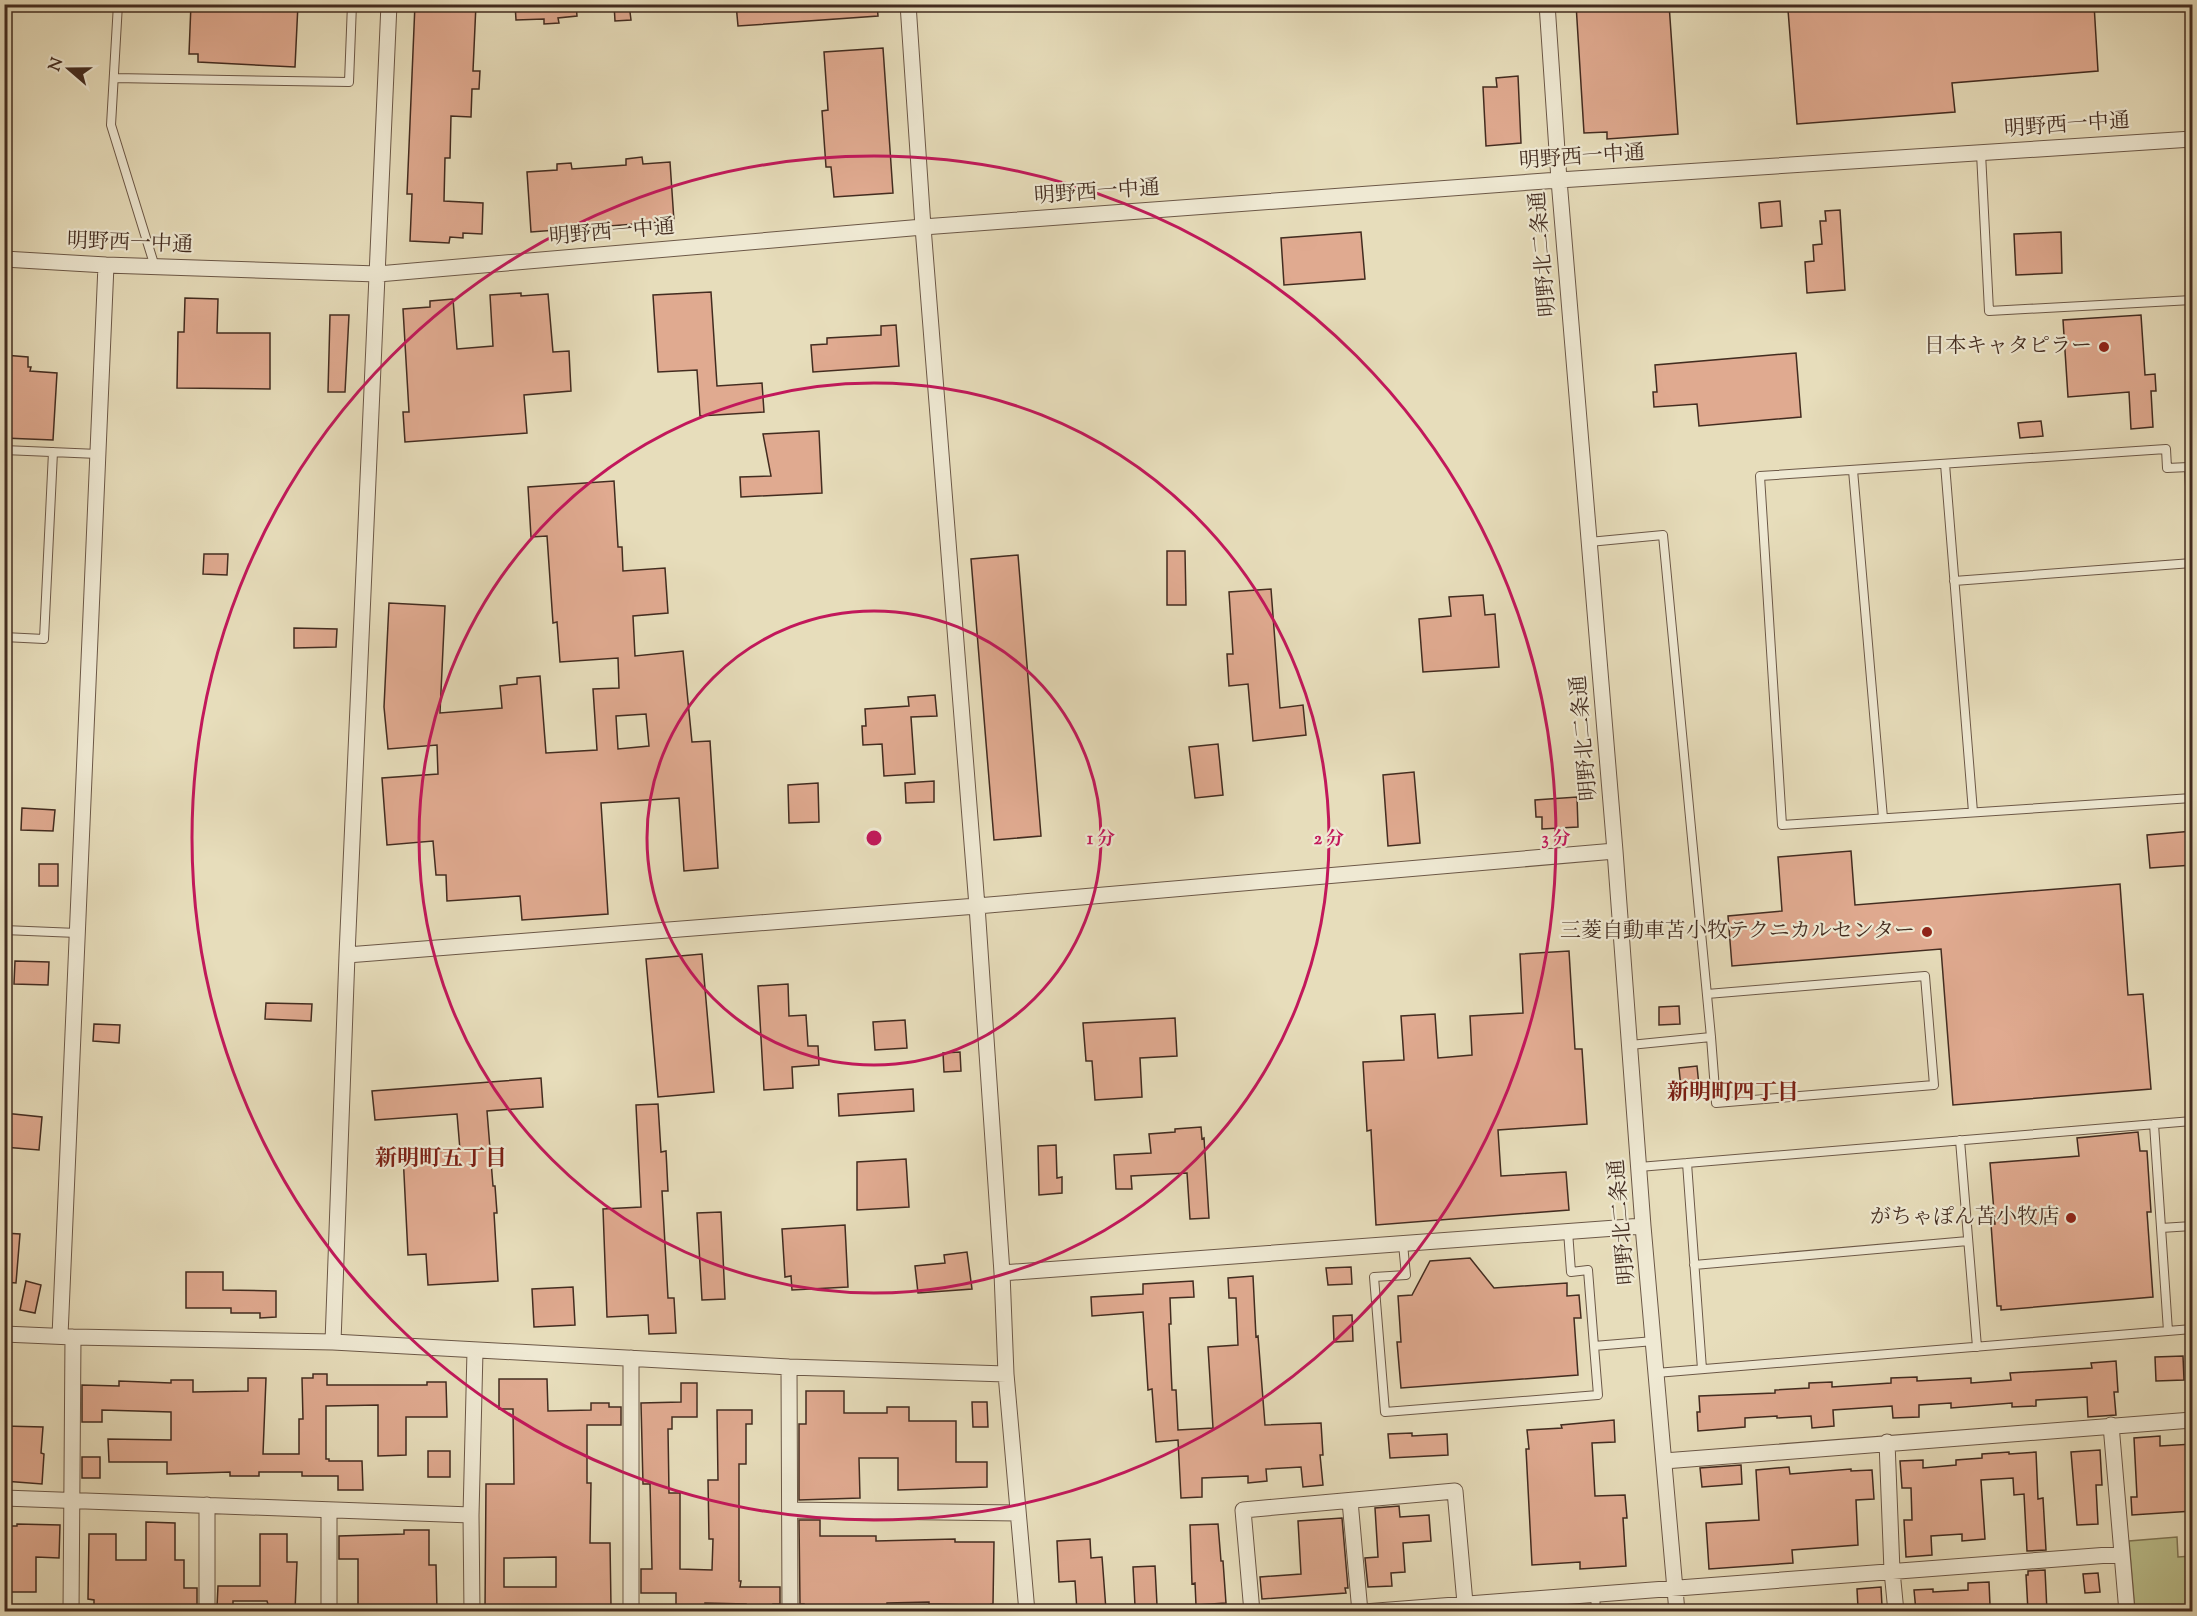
<svg xmlns="http://www.w3.org/2000/svg" width="2197" height="1616" viewBox="0 0 2197 1616" font-family="'Sorts Mill Goudy','Noto Serif JP',serif">
<style>
.green{fill:#bbbf8c;stroke:#7f7656;stroke-width:1.5}
.building{fill:#e0aa90;stroke:#432c20;stroke-width:1.5;fill-rule:evenodd}
.lines{fill:none;stroke-linecap:round;stroke-linejoin:round}
.service-casing{stroke:#6c5847;stroke-width:10}
.minor-casing{stroke:#6c5847;stroke-width:17}
.service{stroke:#efe9d3;stroke-width:8}
.minor{stroke:#efe9d3;stroke-width:15}
.ring{fill:none;stroke:#c2185b;stroke-width:3}
.poi-dot{fill:#8f2418;stroke:#efe9d3;stroke-width:2}
.labels{text-anchor:middle;dominant-baseline:central;stroke-width:4.5;stroke-linejoin:round;paint-order:stroke}
.street-label{font-size:21px;fill:#432c20;stroke:#efe9d3}
.poi-label{font-size:21px;fill:#432c20;stroke:#efe9d3;text-anchor:end}
.neighbourhood-label{font-size:22px;font-weight:bold;fill:#7a1f14;stroke:#efe9d3}
.centre{fill:#c2185b;stroke:#efe9d3;stroke-width:3}
.ring-label{font-size:18px;text-anchor:middle;font-weight:bold;fill:#c2185b;stroke:#efe9d3;stroke-width:4.5;stroke-linejoin:round;paint-order:stroke}
</style>
<rect width="100%" height="100%" fill="#e7ddbb"/>
<filter id="stains"><feTurbulence type="fractalNoise" baseFrequency=".00333" numOctaves="4"/><feColorMatrix values="0 0 0 0 .2 0 0 0 0 .09 0 0 0 0 .02 0 0 0 .5 -.17"/></filter>
<radialGradient id="worn" r=".72"><stop offset=".6" stop-color="#630" stop-opacity="0"/><stop offset="1" stop-color="#630" stop-opacity=".3"/></radialGradient>
<path class="green" d="M2177,1537L2178,1557L2192,1556V1611H2135L2129,1541Z"/>
<path class="building" d="M191,4H298L295,67L198,62V54H189Z
M415,4H476L473,71H480L479,89H472L471,117L451,116L450,158H445L444,201L483,203L482,234L463,233V238L450,237L449,243L410,241L412,194H407Z
M515,4H576L577,16L558,18L559,23L544,24V19L516,20Z
M614,4H629L631,20L615,21Z
M736,4H877L878,16L738,26Z
M1576,4H1669L1678,134L1607,139V132L1584,133Z
M1858,4H2094L2098,71L1952,83L1955,112L1797,124L1788,10Z
M883,48L893,193L834,197L831,167H826L822,111L828,110L824,52Z
M1518,76L1521,143L1486,146L1483,87H1497L1496,78Z
M642,157L643,164L670,162L674,221L531,232L527,172L557,170V164L571,163L572,169L626,165V159Z
M1780,201L1782,226L1761,228L1759,203Z
M1840,210L1845,290L1807,293L1805,262L1814,261L1813,245L1822,244L1820,221H1826L1825,211Z
M1361,232L1365,279L1284,285L1281,238Z
M2061,232L2062,273L2016,275L2014,234Z
M711,292L717,386L762,383L764,412L700,416L697,370L658,372L653,295Z
M521,293V296L548,294L553,352L569,351L571,391L524,395L527,433L405,442L403,412H409L403,309L430,307V301L453,299L457,349L493,346L490,295Z
M185,298L218,299L217,333H270V389L177,388L178,332H184Z
M330,315H349L345,392H328Z
M2141,315L2145,375L2155,374L2156,391H2151L2153,427L2131,429L2129,392L2068,397L2063,320Z
M896,325L899,366L813,372L811,345L827,344V338L881,335V326Z
M1796,353L1801,417L1699,426L1697,404L1654,407L1653,392H1657L1655,365Z
M4,355L28,357V367H31L30,371L57,373L53,440L4,438Z
M2041,421L2043,436L2020,438L2018,423Z
M819,431L822,493L741,497L740,477L771,476L763,434Z
M614,481L618,547H622L623,571L665,568L668,613L633,616L635,656L683,651L692,742L710,741L718,868L684,871L679,798L601,803L608,914L522,920L520,896L447,901L446,875H436L433,841L387,845L382,778L438,774L437,745L388,749L384,707L389,603L445,606L440,713L502,708L500,686L517,684V678L540,676L546,753L597,750L593,689L619,688L618,658L560,662L557,622L553,623L547,536L531,537L528,487ZM646,714L649,746L618,749L616,716Z
M1167,551H1185L1186,605H1167Z
M204,554H228L227,575L203,574Z
M1018,555L1041,836L994,840L971,559Z
M1271,589L1280,708L1303,705L1306,735L1253,741L1248,684L1229,686L1227,654H1233L1229,592Z
M1483,595L1485,615L1495,614L1499,667L1423,672L1419,619L1451,616L1449,597Z
M294,628L337,629L336,647L294,648Z
M935,695L937,716L911,717L915,774L884,776L882,744L863,745L862,726H866L865,709L909,706L908,697Z
M1218,744L1223,795L1195,798L1189,747Z
M1414,772L1420,843L1388,846L1383,775Z
M934,781V802L906,803L905,783Z
M818,783L819,822L789,823L788,785Z
M1577,797L1578,827L1542,829V817H1536L1535,800Z
M22,808L55,810L53,831L21,830Z
M2193,831V865L2150,868L2147,835Z
M1851,851L1855,905L2120,884L2128,995L2143,994L2151,1089L1953,1105L1941,949L1732,966L1728,916L1782,911L1778,857Z
M39,864H58V886H39Z
M1569,951L1575,1049H1582L1587,1124L1498,1130L1501,1176L1566,1172L1569,1210L1376,1225L1371,1130L1367,1131L1363,1062L1404,1060L1401,1016L1435,1014L1438,1058L1472,1055L1470,1016L1523,1013L1520,954Z
M702,954L714,1092L658,1097L646,959Z
M15,961L49,962L48,985L14,984Z
M788,984L789,1016L806,1015L808,1046H818L819,1065L792,1067L793,1088L764,1090L758,986Z
M266,1003L312,1004L311,1021L265,1019Z
M1679,1006L1680,1024L1659,1025V1007Z
M1175,1018L1177,1056L1140,1058L1142,1097L1095,1100L1092,1061H1086L1083,1023Z
M905,1020L907,1048L875,1050L873,1022Z
M94,1024L120,1025L119,1043L93,1041Z
M960,1052L961,1071L944,1072L943,1053Z
M1697,1066L1699,1086L1681,1088L1679,1068Z
M541,1078L543,1107L487,1111L493,1186H495L497,1213H494L498,1281L428,1285L426,1254L408,1255L403,1154L460,1150L457,1114L375,1120L372,1091Z
M913,1089L914,1111L839,1116L838,1094Z
M658,1104L661,1152L666,1151L668,1191H662L668,1298H674L676,1333L649,1334L648,1315L607,1317L603,1209L641,1207L636,1105Z
M4,1113L42,1117L39,1150L4,1147Z
M1201,1127L1202,1139L1204,1138L1209,1218L1190,1219L1187,1173L1131,1176L1132,1189H1116L1114,1155L1151,1153L1149,1134L1175,1132V1129Z
M2138,1132L2140,1151H2147L2151,1212H2147L2153,1297L2001,1310V1306H1997L1991,1224H1995L1990,1163L2079,1156L2077,1138Z
M1056,1145L1057,1178L1062,1177V1193L1039,1195L1038,1146Z
M906,1159L909,1207L857,1210V1162Z
M721,1212L725,1299L702,1300L697,1213Z
M845,1225L848,1287L792,1290L791,1276L785,1277L782,1229Z
M4,1233L20,1234L16,1283L4,1282Z
M967,1252L972,1289L918,1293L915,1266L945,1263L944,1255Z
M1470,1258L1494,1288L1567,1283V1296L1579,1295L1581,1318H1574L1578,1375L1401,1388L1397,1342H1401L1398,1296L1412,1295L1430,1261Z
M1351,1267L1352,1284L1328,1285L1326,1268Z
M186,1272H223V1290L276,1291V1317L260,1318V1313H231V1308H186Z
M1253,1276L1256,1337L1258,1336L1265,1425L1321,1423L1323,1455H1320L1323,1485L1303,1487L1301,1467L1266,1469L1267,1481L1248,1483V1476L1202,1478V1497L1181,1498L1178,1440L1156,1442L1152,1389L1148,1390L1143,1312L1092,1316L1091,1297L1143,1294V1284L1193,1281L1194,1297L1170,1298L1171,1324H1169L1172,1390H1176L1178,1430L1213,1428L1208,1347L1238,1345L1236,1298H1229L1228,1278Z
M26,1281L41,1285L35,1313L20,1310Z
M573,1287L575,1325L534,1327L532,1289Z
M1352,1315L1353,1341L1334,1342L1333,1316Z
M2183,1356L2184,1380L2156,1381L2155,1357Z
M2116,1361L2118,1392H2114L2116,1415L2088,1417L2087,1397L2036,1400V1406L2012,1407V1403L1951,1408V1403L1919,1405V1417L1893,1418L1892,1406L1833,1410L1834,1426L1812,1428L1811,1416L1777,1418V1416L1745,1418V1427L1698,1431L1697,1412H1700L1699,1396L1775,1393V1390L1809,1388V1383L1832,1382V1387L1891,1383V1378L1917,1377V1381L1971,1378V1383L2011,1380L2010,1373L2092,1368L2091,1363Z
M313,1374H327V1385H427V1382H446L447,1417H406V1455L378,1456V1405L326,1406V1459H329V1461H362L363,1490H338V1476H302V1472H259V1476H230V1472L167,1474V1462H109L108,1439L171,1440V1412L102,1410V1422H82V1385L119,1386V1381L171,1383V1380H193V1392L248,1391V1378H266L263,1454H299V1419H303L302,1378H313Z
M499,1379H547L548,1411L591,1410V1403H609V1407H621V1425H587V1483H591L590,1543H610L611,1606H552V1608L485,1611L486,1484H514L513,1409H499ZM556,1557V1587H504V1558Z
M681,1383H697V1417H672V1429H668L669,1493H680V1569L712,1570L713,1539H709L708,1480H718L717,1410H752V1424H746V1464H739V1581H741L740,1587H780V1604H773V1611H746V1604L705,1603V1605H693V1609H676V1593H641V1569H652L650,1484H643L641,1403L681,1402Z
M806,1391H844V1413H887V1407H909V1421H956V1462H987V1487L898,1490V1458H859L860,1498L799,1500V1424H806Z
M972,1402H987L988,1427H973Z
M1614,1420L1615,1442L1592,1443L1595,1496L1625,1495L1627,1518H1623L1626,1566L1580,1569V1562L1532,1565L1526,1449H1529L1527,1430L1562,1428L1561,1425Z
M4,1426L43,1427L41,1453L44,1454L42,1484L4,1481Z
M1412,1433V1436L1447,1434L1448,1455L1390,1458L1388,1434Z
M2160,1436V1446L2193,1444V1511L2132,1515L2131,1497H2137L2134,1438Z
M2100,1450L2102,1485H2096L2098,1524L2077,1525L2071,1452Z
M428,1451H450V1477H428Z
M2009,1452V1454L2036,1452L2038,1499L2043,1498L2046,1550L2027,1551L2024,1494L2014,1495L2013,1478L1981,1480L1985,1539L1962,1541V1534L1931,1536L1932,1555L1906,1557L1904,1520H1912L1911,1488H1902L1900,1461L1923,1460V1468L1956,1465V1460L1982,1458V1454Z
M82,1457H100V1478H82Z
M1741,1465L1742,1484L1702,1487L1700,1468Z
M1789,1467L1790,1474L1851,1469V1471L1872,1470L1874,1499L1856,1500L1858,1545L1792,1550L1793,1563L1709,1569L1706,1523L1759,1520L1756,1470Z
M1399,1506L1400,1517L1429,1515L1431,1541L1403,1543L1405,1572L1391,1573L1392,1586L1368,1587L1365,1558L1378,1557L1375,1508Z
M1342,1518L1348,1588H1345L1346,1593L1262,1599L1260,1577L1301,1574L1298,1521Z
M799,1520H820V1536H876V1541L955,1539V1542H994L993,1604H991V1611H970L969,1605L929,1604V1602L887,1603V1605L828,1606V1609H804V1604H800Z
M146,1522L175,1523V1560H184V1588H197V1607H164V1611H94V1600L88,1599L89,1534H116V1560H146Z
M17,1524L60,1525L59,1558L36,1557V1592H10V1557H4V1526H17Z
M1218,1524L1221,1561H1223L1226,1603L1196,1605L1195,1583L1192,1584L1190,1525Z
M404,1530H429V1565H436L437,1611H358V1559H339V1536L404,1534Z
M260,1534H287V1562H297L295,1611H270L267,1601H233V1607H217L218,1586H260Z
M1090,1539L1091,1558L1102,1557L1106,1610L1077,1611L1075,1581L1059,1582L1057,1541Z
M1155,1566L1157,1605L1135,1606L1133,1567Z
M2045,1570L2047,1611H2028L2026,1575H2028V1571Z
M2098,1573L2100,1592L2085,1593L2083,1574Z
M1989,1582L1990,1605L1966,1606L1967,1611H1916L1914,1590L1933,1589V1592L1968,1590V1583Z
M1881,1587L1882,1606L1858,1608L1857,1589Z"/>
<g class="lines">
<g class="service-casing">
<path id="service" d="M118,4L111,125L155,267
M114,78L349,82L352,4
M1981,153L1989,311L2192,300
M4,450L98,454
M1945,464L1973,812
M1853,470L1883,818
M2192,525L2189,467L2167,468L2166,449L1760,476L1782,825L2192,798
M1589,542L1663,535L1711,1037L1630,1045
M1954,581L2192,563
M4,637L44,639L53,452
M4,930L77,933
M1707,994L1925,976L1934,1085L1716,1103L1711,1037
M2154,1124L2168,1331
M1960,1140L1977,1347
M1687,1163L1702,1369
M1639,1167L2192,1121
M2161,1228L2192,1226
M1568,1231L1571,1272L1588,1270L1594,1346
M1403,1244L1406,1275L1374,1277L1385,1412L1598,1395L1594,1346L1654,1341
M1694,1265L1968,1241
M1656,1373L2192,1329
M1595,1593L1596,1612"/>
</g>
<g class="minor-casing">
<path id="minor" d="M908,4L923,227L977,906L1002,1273L1006,1374L1027,1612
M1547,4L1559,180L1615,851L1643,1226L1677,1612
M4,259L106,265L378,274L923,227L1559,180L2192,139
M347,955L977,906L1615,851
M1002,1273L1643,1226
M4,1334L73,1337L333,1342L789,1367L1006,1374
M60,1336L106,265
M333,1342L347,955L389,4
M631,1358V1612
M789,1367L790,1612
M2111,1425L2127,1612
M1887,1442L1892,1571L1896,1612
M1664,1461L2192,1420
M4,1498L471,1515
M1350,1501L1360,1612
M207,1505V1612
M790,1510L1017,1513
M71,1612L73,1337
M329,1612V1510
M472,1612L471,1515L475,1351
M1252,1612L1243,1510L1455,1491L1465,1603
M1364,1612L2122,1554"/>
</g>
<use href="#service" class="service"/>
<use href="#minor" class="minor"/>
</g>
<g class="ring">
<circle cx="874" cy="838" r="227"/>
<circle cx="874" cy="838" r="455"/>
<circle cx="874" cy="838" r="682"/>
</g>
<g class="poi-dot">
<circle cx="2104" cy="347" r="6"/>
<circle cx="1927" cy="932" r="6"/>
<circle cx="2071" cy="1218" r="6"/>
</g>
<g class="labels">
<g class="street-label">
<text transform="translate(2067 126) rotate(-4)">明野西一中通</text>
<text transform="translate(1582 158) rotate(-4)">明野西一中通</text>
<text transform="translate(1097 193) rotate(-4)">明野西一中通</text>
<text transform="translate(612 233) rotate(-5)">明野西一中通</text>
<text transform="translate(130 244) rotate(2)">明野西一中通</text>
<text transform="translate(1544 254) rotate(-95)">明野北二条通</text>
<text transform="translate(1585 738) rotate(-95)">明野北二条通</text>
<text transform="translate(1623 1222) rotate(-95)">明野北二条通</text>
</g>
<g class="poi-label">
<text x="2092" y="347">日本キャタピラー</text>
<text x="1915" y="932">三菱自動車苫小牧テクニカルセンター</text>
<text x="2059" y="1218">がちゃぽん苫小牧店</text>
</g>
<g class="neighbourhood-label">
<text x="1733" y="1094">新明町四丁目</text>
<text x="441" y="1160">新明町五丁目</text>
</g>
</g>
<circle cx="874" cy="838" r="9" class="centre"/>
<g class="ring-label">
<text x="1101" y="844">1 分</text>
<text x="1329" y="844">2 分</text>
<text x="1556" y="844">3 分</text>
</g>
<rect width="2197" height="1616" fill="none" stroke="#e7ddbb" stroke-width="24"/>
<rect x="6" y="6" width="2185" height="1604" fill="none" stroke="#432c20" stroke-width="3"/>
<rect x="12" y="12" width="2173" height="1592" fill="none" stroke="#432c20" stroke-width="1.5"/>
<g transform="translate(69 69) rotate(290)" stroke="#efe9d3" stroke-width="4.5" paint-order="stroke">
<path d="M0-4.5L10 22L0 15L-10 22Z" fill="#432c20"/>
<text y="-9" font-size="16" font-weight="bold" text-anchor="middle" fill="#432c20">N</text>
</g>
<rect width="100%" height="100%" filter="url(#stains)"/>
<rect width="100%" height="100%" fill="url(#worn)"/>
</svg>
